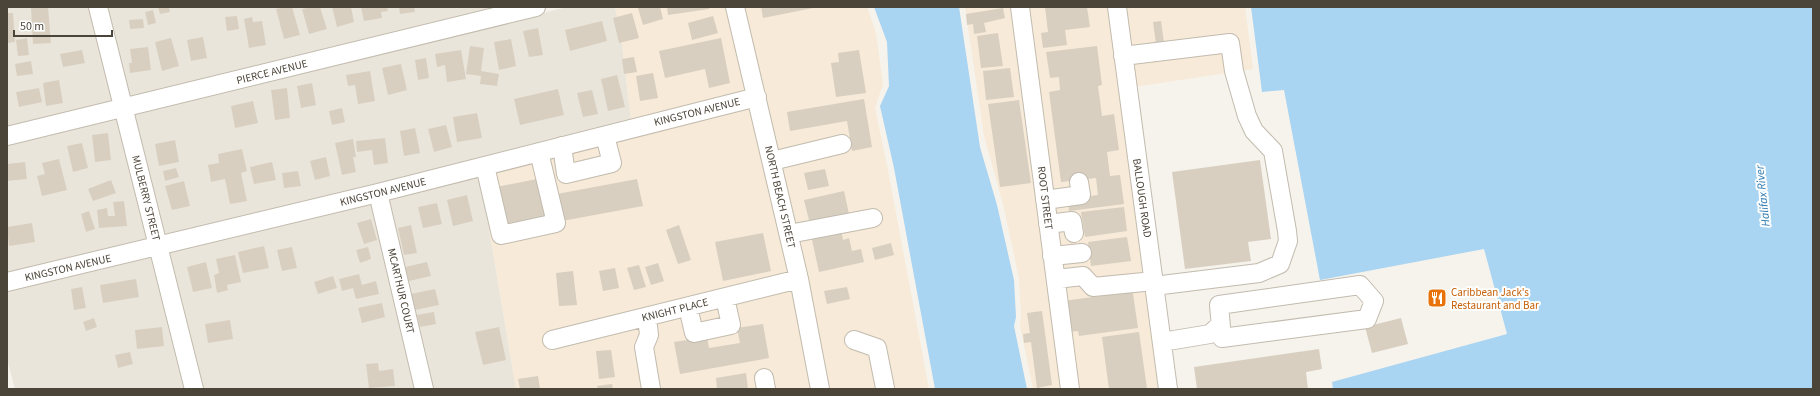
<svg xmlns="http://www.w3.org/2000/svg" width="1820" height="396" viewBox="0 0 1820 396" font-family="'Source Sans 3',sans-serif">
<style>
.residential{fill:#eae5da}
.commercial{fill:#f7ead8}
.water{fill:#a9d4f2}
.building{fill:#d8cfc1}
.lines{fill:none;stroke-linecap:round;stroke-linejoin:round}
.minor-casing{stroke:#c2bbae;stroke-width:20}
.minor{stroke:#fff;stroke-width:18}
.labels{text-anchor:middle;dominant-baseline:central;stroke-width:4;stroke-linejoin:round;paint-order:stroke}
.street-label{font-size:11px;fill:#4b4439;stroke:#fff}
.food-label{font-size:11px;fill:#c56008;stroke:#fff;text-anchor:start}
.water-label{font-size:12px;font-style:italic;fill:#2e7ab2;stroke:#fff}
</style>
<rect width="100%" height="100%" fill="#f6f3ec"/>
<path class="residential" d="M7,7H91L115,102L7,129Z
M105,7H505L128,99Z
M567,7H615L621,35L631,121L163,237L132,114Z
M118,117L149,240L7,275V144Z
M480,175L516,389H431L386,199Z
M373,202L417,389H201L166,252Z
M153,255L187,389H15L7,359V290Z"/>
<path class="commercial" d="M615,7H728L749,92L631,121L621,35Z
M742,7H867L876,33L883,84L875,108L888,170L929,389H892L879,341L850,330L845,345L871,354L878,389H827Z
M965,7H1013L1063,389H1033L1020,326L1021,316L1019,278L1003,204L984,136Z
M1026,7H1110L1161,389H1077Z
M1124,7H1245L1253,69L1134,87Z
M752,106L791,274L544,334L546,349L794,288L813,389H516L480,175Z"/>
<path class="water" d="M874,7H959L980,147L997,205L1014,280L1016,317L1014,326L1027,389H935L894,168L880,106L889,86L887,42Z
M1251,7H1813V389H1333L1332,382L1507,334L1484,249L1320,280L1284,90L1262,92Z"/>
<path class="building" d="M31,7H48L51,43L33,44Z
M158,7H169L170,12L160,14Z
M286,7H292L300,35L284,39L276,9Z
M311,7H320L327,29L309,34L302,9Z
M332,7H351L354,22L337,27Z
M361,7H387L388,11L381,12L382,18L364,21Z
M399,7H414L415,12L400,14Z
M643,7H660L663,19L643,25L638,8Z
M667,7H709V9L668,15Z
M761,7H813V8L763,18Z
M1045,7H1087L1090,27L1065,30L1067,45L1043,48L1041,33L1048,32Z
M1003,8L1005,18L984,23L986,32L974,34L973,24L967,25L966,14Z
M153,10L156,23L148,25L145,12Z
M7,13H13L15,42L7,43Z
M632,13L639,38L619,43L613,18Z
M237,16L239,29L227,31L225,17Z
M713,16L718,33L692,40L688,23Z
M252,17L253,22L262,21L266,45L249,48L244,19Z
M143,19L144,28L130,29L129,20Z
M602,21L607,41L570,51L565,30Z
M1161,21L1164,43L1156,44L1153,22Z
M538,28L543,55L529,57L523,31Z
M998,33L1003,66L981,68L977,36Z
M203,37L207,58L191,61L187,40Z
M27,38L29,55L18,56L16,40Z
M171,38L179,66L162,71L155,42Z
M721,38L730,83L709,88L705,69L665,78L659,51Z
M511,39L516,66L499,70L494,42Z
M470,46L484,48L481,71L499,74L497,86L480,84L481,76L466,74Z
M1097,46L1102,85L1098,86L1102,116L1114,114L1119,150L1107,152L1110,176L1120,175L1124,204L1069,211L1068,199L1098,195L1096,178L1061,182L1049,92L1060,90L1059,77L1050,78L1046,52Z
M148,47L151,70L130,73L129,63H132L130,49Z
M82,50L85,63L63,67L60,54Z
M461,50L466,79L447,82L445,65L437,67L435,54Z
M859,50L866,93L836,97L831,63L839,62L838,53Z
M634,57L637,72L624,74L622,59Z
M426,58L429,78L418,80L415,60Z
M31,61L33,74L17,76L15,64Z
M401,64L407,90L388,95L382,68Z
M1010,68L1014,97L986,100L983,71Z
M370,71L375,101L358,104L355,85L348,86L346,75Z
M653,73L658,98L640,101L636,76Z
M617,75L625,107L608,111L601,79Z
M59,80L63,103L46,106L43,83Z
M312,83L316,105L301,108L297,86Z
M39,88L42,102L19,107L16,92Z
M287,88L290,118L275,120L271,90Z
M558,89L564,115L520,125L514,99Z
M592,90L598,114L583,117L577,93Z
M864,99L872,147L852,151L847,121L790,131L787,112Z
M1019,100L1031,183L1000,187L988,104Z
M253,101L258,123L235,128L231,106Z
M342,108L345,122L332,125L329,111Z
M477,113L482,138L457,142L453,117Z
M446,125L452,147L434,152L428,129Z
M415,128L420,153L404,156L400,131Z
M108,133L111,160L95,162L92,135Z
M385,138L388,163L374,165L372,150L357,152L356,141Z
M353,139L356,157H353L356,172L342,175L335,143Z
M175,140L179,162L159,166L155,144Z
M82,143L88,168L73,172L67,146Z
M242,149L247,171L241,173L247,201L230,204L225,179L211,182L208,165L219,163L218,154Z
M326,157L330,176L315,180L310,161Z
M59,159L67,190L42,196L37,176L45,174L42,163Z
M1260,160L1271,239L1248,242L1251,261L1185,269L1172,172Z
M25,162L27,179L7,181V164Z
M272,162L276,180L254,184L250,167Z
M176,168L179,177L165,181L163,171Z
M825,169L829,186L808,190L804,173Z
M298,171L301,186L284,188L282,173Z
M542,178L550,217L503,226L496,187Z
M637,179L643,206L562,221L557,194Z
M111,180L116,193L93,201L88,189Z
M184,181L190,206L172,210L165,186Z
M844,191L849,214L810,224L804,200Z
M467,195L473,221L453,226L447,200Z
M124,201L127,226L99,228L97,210L107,208L108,216H115L113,202Z
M437,203L442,224L423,228L418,207Z
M1124,207L1127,231L1085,237L1081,212Z
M89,211L95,229L86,232L81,214Z
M371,219L377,240L364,244L357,223Z
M32,223L35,242L9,246L7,227Z
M411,225L417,253L404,255L398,228Z
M679,225L691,260L678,264L666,230Z
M841,229L843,240L849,238L852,251L861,249L864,262L819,272L811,235Z
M763,233L771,271L723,281L715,242Z
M1127,237L1131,261L1091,266L1088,242Z
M891,243L894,255L875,260L872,248Z
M264,246L269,268L243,273L238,252Z
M292,247L297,268L282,271L277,250Z
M368,247L371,259L360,263L356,250Z
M235,255L241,282L227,285L228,290L217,293L214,275L219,273L216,259Z
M206,262L212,288L193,292L187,267Z
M427,262L431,276L409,281L405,267Z
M658,263L664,281L651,285L645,267Z
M639,265L646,287L634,290L627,268Z
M615,268L619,288L603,291L599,271Z
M573,271L577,305L559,306L556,273Z
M359,274L362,285L376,281L379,294L356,299L353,288L342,291L339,279Z
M333,276L337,288L318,294L314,282Z
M136,279L139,297L103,303L100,285Z
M82,287L86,308L74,310L71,289Z
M847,287L850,299L827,304L824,291Z
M1132,287L1138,328L1079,336L1078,331L1067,332L1063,301L1108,295V290Z
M435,289L439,305L415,310L411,294Z
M382,303L385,317L362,323L358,308Z
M1042,311L1052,385L1037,388L1031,342L1024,343L1023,334L1030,333L1027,313Z
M434,312L436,324L420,327L417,315Z
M94,318L97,327L86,331L83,322Z
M1401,318L1408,344L1372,353L1365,327Z
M230,320L233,339L208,343L205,324Z
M763,324L769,358L680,374L674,342L707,337L709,348L740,343L737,328Z
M162,327L164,346L137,349L135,330Z
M499,327L506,360L483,365L475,332Z
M1139,332L1147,389H1109L1102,337Z
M1319,349L1322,369L1306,372L1308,389H1197L1194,367Z
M611,350L615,377L599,379L596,351Z
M130,352L133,364L118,368L115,355Z
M378,363L379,371L393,369L395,386L369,388L366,364Z
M746,373L748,389H717L716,378Z
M538,376L540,389H520L518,379Z
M612,384L613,389H598L597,386Z"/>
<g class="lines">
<g class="minor-casing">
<path id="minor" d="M98,7L194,389
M735,7L799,279L820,389
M1020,7L1070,389
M1117,7L1168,389
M1123,56L1230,43L1234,71L1247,116L1254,131L1273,151L1287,231L1288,241L1280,264L1259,273L1154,286
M7,136L536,7
M562,146L566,174L612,163L605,136
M772,161L842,144
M485,166L501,235L556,223L539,152
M378,193L424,389
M1045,200L1081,195L1079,182
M1048,224L1072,221L1074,233
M789,234L873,218
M1052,256L1082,253
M1056,279L1083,276L1093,287L1154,281
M7,282L378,193L757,97
M1360,285L1374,301L1367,319L1222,338L1219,305Z
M688,307L694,333L731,325L725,298
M647,317L649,335L644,347L651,389
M552,340L799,279
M854,340L877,348L885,388
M1162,342L1210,334L1220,325
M764,378L766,389"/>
</g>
<use href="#minor" class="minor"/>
</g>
<defs>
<g id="restaurant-square" transform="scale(1)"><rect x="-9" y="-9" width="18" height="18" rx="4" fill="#e8710a" stroke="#fff"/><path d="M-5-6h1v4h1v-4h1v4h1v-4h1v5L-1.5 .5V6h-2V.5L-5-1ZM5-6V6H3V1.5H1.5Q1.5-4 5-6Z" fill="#fff"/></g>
</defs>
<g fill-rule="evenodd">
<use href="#restaurant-square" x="1437" y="298"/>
</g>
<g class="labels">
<g class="street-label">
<text transform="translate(272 72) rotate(-14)">PIERCE AVENUE</text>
<text transform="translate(697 112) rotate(-14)">KINGSTON AVENUE</text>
<text transform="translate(383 192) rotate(-14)">KINGSTON AVENUE</text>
<text transform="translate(780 197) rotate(77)">NORTH BEACH STREET</text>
<text transform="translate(146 198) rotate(76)">MULBERRY STREET</text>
<text transform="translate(1045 198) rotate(83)">ROOT STREET</text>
<text transform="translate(1142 198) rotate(82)">BALLOUGH ROAD</text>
<text transform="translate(68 268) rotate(-13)">KINGSTON AVENUE</text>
<text transform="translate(401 291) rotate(77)">MCARTHUR COURT</text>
<text transform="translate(675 310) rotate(-14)">KNIGHT PLACE</text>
</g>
<g class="food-label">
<text x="1451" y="292">Caribbean Jack's<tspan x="1451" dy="13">Restaurant and Bar</tspan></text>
</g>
<g class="water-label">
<text transform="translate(1763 196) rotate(-96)">Halifax River</text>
</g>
</g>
<rect width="1820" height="396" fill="none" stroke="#4b4439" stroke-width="16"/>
<path d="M14 30v6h98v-6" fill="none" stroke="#4b4439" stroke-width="2"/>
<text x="20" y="30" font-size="12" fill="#4b4439" stroke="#ffffff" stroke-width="3" paint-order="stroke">50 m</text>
</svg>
